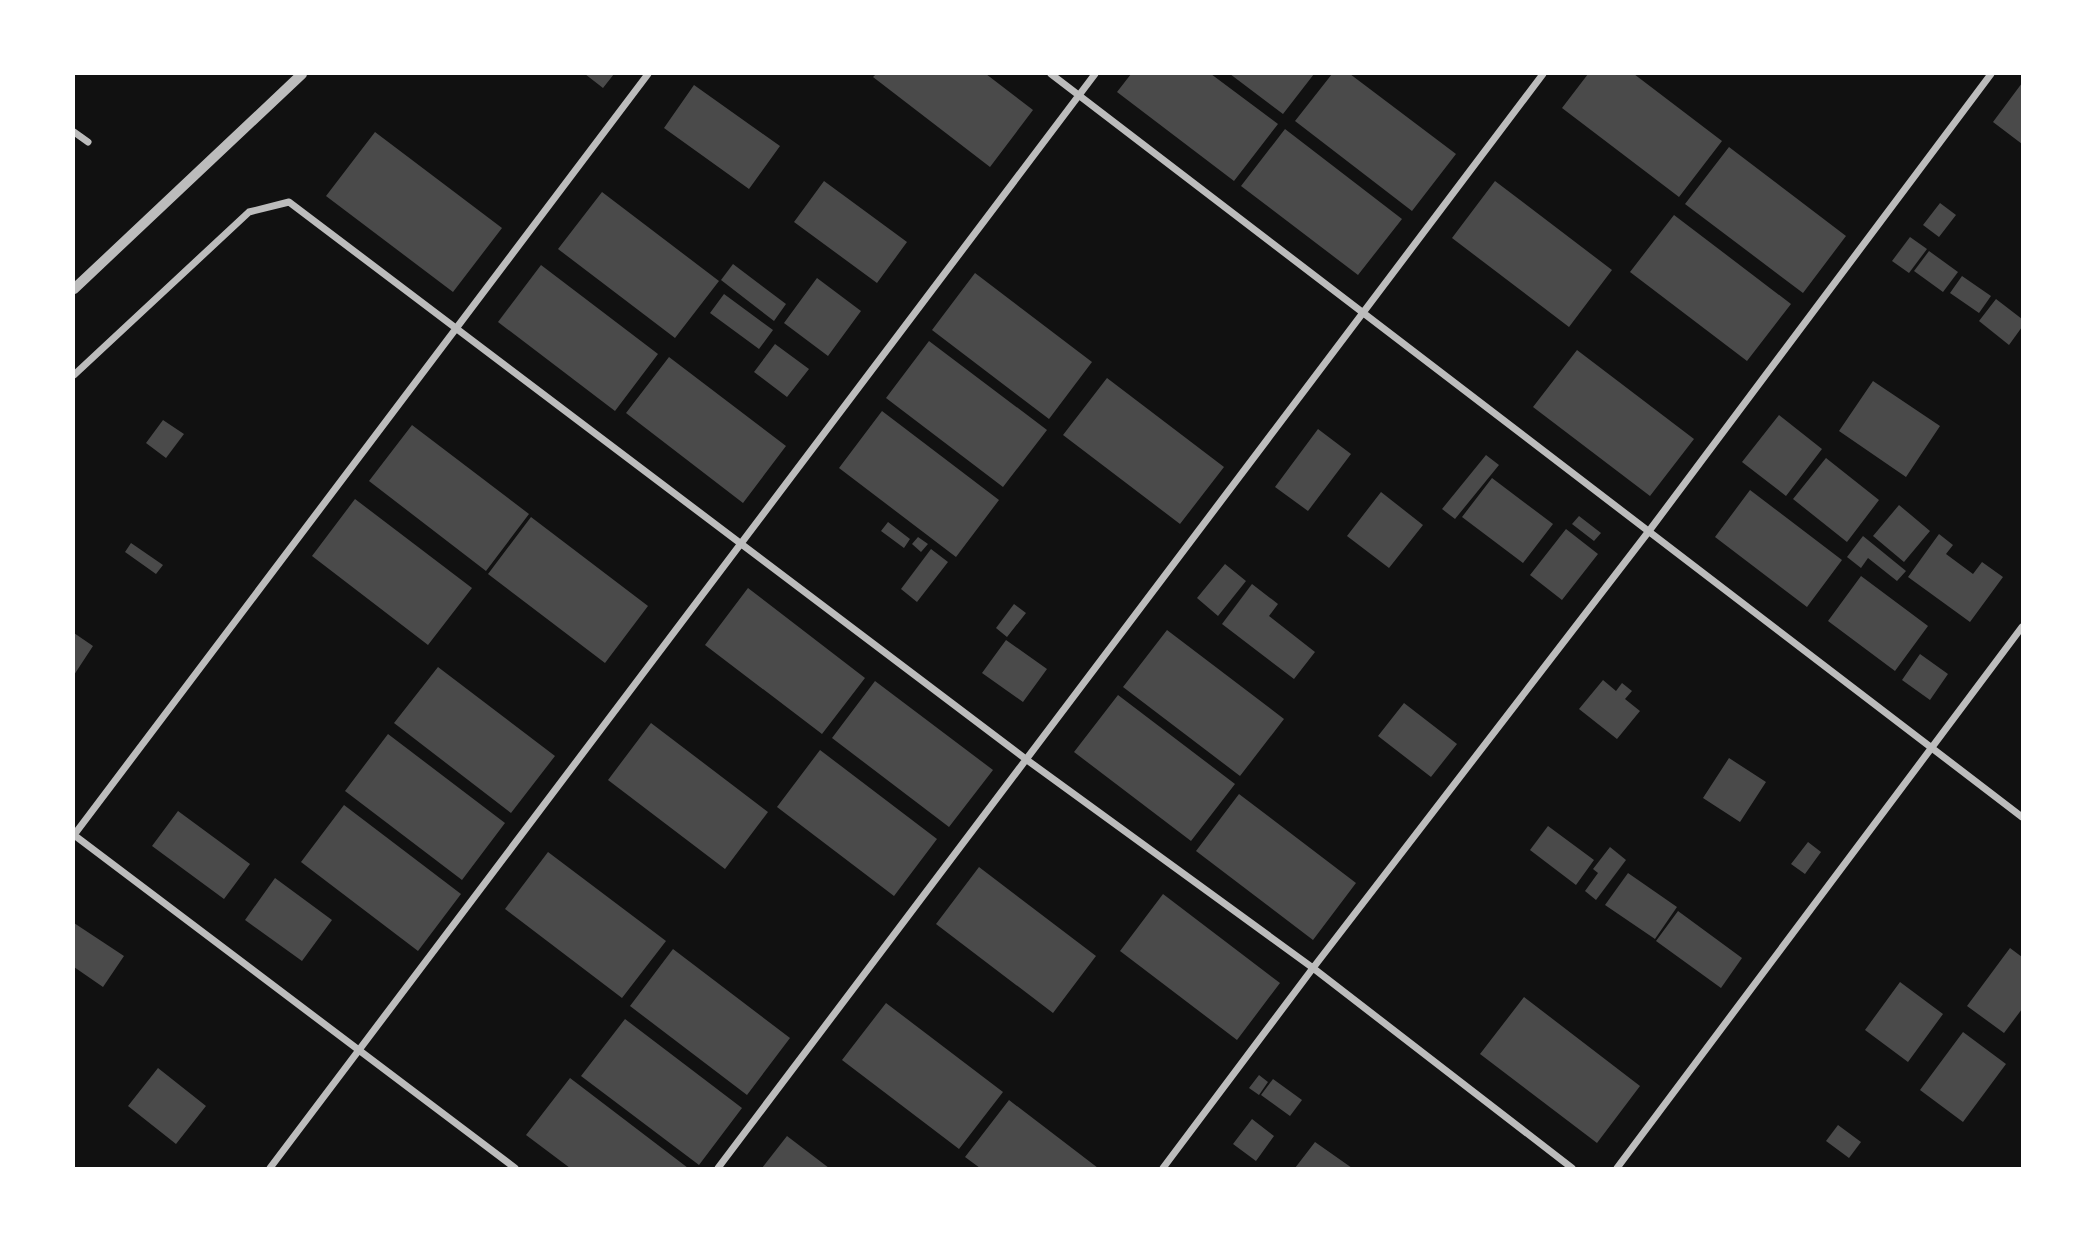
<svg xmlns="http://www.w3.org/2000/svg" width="2096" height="1242" viewBox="0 0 2096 1242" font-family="'PT Serif',serif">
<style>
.building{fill:#4a4a4a}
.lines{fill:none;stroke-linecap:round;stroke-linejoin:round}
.minor{stroke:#bcbcbc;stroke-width:7}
.tertiary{stroke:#bcbcbc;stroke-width:10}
</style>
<rect width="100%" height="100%" fill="#111"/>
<path class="building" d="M585,74H614L603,88Z
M876,74H986L1033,110L990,167L873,77Z
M1131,74H1211L1278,124L1234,181L1117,92Z
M1230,74H1314L1283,114Z
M1332,74H1350L1456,154L1412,211L1295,121Z
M1588,74H1634L1722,141L1679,197L1562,108Z
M2022,83V144L1993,122Z
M694,85L780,146L749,189L664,128Z
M1285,129L1402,219L1358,275L1241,186Z
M375,132L502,228L453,292L326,196Z
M1729,147L1846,236L1803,293L1685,204Z
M824,181L907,242L877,283L794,222Z
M1495,181L1612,270L1569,327L1452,238Z
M602,192L719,281L675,338L558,249Z
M1940,203L1956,215L1939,237L1923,225Z
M1674,215L1791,304L1747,361L1630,272Z
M1910,237L1927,249L1909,273L1892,261Z
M1929,251L1958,272L1943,292L1914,271Z
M733,264L786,304L774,321L721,280Z
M541,265L658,354L615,411L498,322Z
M975,273L1092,362L1049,419L932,330Z
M1962,276L1991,296L1979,313L1950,293Z
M817,278L861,311L828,356L784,323Z
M724,294L773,330L759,349L710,313Z
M1996,299L2022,319V327L2009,345L1979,321Z
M929,341L1047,430L1003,487L886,398Z
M775,344L809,369L787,397L754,372Z
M1577,350L1694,439L1650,496L1533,407Z
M669,357L786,446L743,503L626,413Z
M1107,378L1224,467L1180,524L1063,435Z
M1873,381L1940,426L1906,477L1839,431Z
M882,411L999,500L956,557L839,468Z
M1779,415L1822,449L1786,496L1742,462Z
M163,420L184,434L166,458L146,443Z
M412,425L529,514L486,571L369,481Z
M1318,429L1351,454L1308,511L1275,487Z
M1486,455L1499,465L1455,519L1442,509Z
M1826,458L1879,500L1847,542L1793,499Z
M1492,478L1553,524L1523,563L1462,517Z
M1750,490L1842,560L1807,607L1715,537Z
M1381,492L1423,525L1389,568L1347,536Z
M355,499L472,588L428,645L312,556Z
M1899,505L1930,531L1904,562L1873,536Z
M1579,516L1601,533L1594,541L1572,524Z
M531,517L648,606L605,663L488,574Z
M888,522L910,539L904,548L881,531Z
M1566,529L1598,554L1562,600L1530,575Z
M1939,534L1953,545L1946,554L1973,574L1982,562L2003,577L1970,622L1908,577Z
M1863,536L1906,571L1897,581L1868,558L1861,568L1847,557Z
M918,537L928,544L921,552L912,544Z
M131,543L163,565L156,574L125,552Z
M931,549L948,562L917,602L901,589Z
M1225,564L1246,581L1218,616L1197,598Z
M1861,576L1928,626L1895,671L1828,621Z
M1252,584L1278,604L1269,616L1315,652L1294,679L1222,624Z
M748,588L865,678L822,734L705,645Z
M1014,604L1026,613L1007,637L996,628Z
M1167,630L1284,719L1240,776L1123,687Z
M74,633L93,646L74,675Z
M1006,640L1047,669L1023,702L982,673Z
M1920,654L1948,674L1930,700L1902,680Z
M438,667L555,756L511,813L394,723Z
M1603,680L1616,691L1622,683L1632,691L1625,699L1640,711L1617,739L1579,709Z
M875,681L993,770L949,827L832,738Z
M1118,695L1235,784L1191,841L1074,752Z
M1404,703L1457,744L1431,777L1378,736Z
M651,723L768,812L725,869L608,780Z
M388,734L505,823L462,880L345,791Z
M820,750L937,839L894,896L777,807Z
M1729,758L1766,782L1740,822L1703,798Z
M1239,794L1356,883L1313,940L1196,851Z
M344,805L461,894L418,951L301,862Z
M178,811L250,864L224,899L152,846Z
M1548,826L1594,860L1576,885L1530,850Z
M1808,842L1821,852L1805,874L1791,864Z
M1610,847L1626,860L1596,900L1585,891L1598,873L1593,869Z
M548,852L666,941L622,998L505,909Z
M979,867L1096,956L1053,1013L936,924Z
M1628,873L1677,907L1655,939L1605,905Z
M275,878L332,920L302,961L245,920Z
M1163,894L1280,983L1237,1040L1120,951Z
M1678,911L1742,958L1721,988L1656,941Z
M74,923L124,956L103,987L74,967Z
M2010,948L2022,957V1009L2004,1033L1967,1006Z
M673,949L790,1038L747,1095L630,1006Z
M1900,982L1943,1014L1908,1062L1865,1030Z
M1524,997L1640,1086L1597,1143L1480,1054Z
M886,1003L1003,1092L959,1149L842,1060Z
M625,1019L742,1108L699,1165L581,1076Z
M1963,1032L2006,1064L1963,1122L1920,1090Z
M158,1068L206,1106L176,1144L128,1106Z
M1259,1075L1268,1082L1259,1095L1249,1088Z
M570,1078L688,1168H570L526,1135Z
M1273,1079L1302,1100L1290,1116L1261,1095Z
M1009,1100L1098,1168H980L965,1157Z
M1252,1119L1274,1136L1256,1161L1233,1144Z
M1838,1125L1861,1142L1849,1158L1826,1141Z
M787,1136L829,1168H762Z
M1315,1142L1352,1168H1295Z"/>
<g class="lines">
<path class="minor" d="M1051,74L2022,817
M74,132L88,142
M74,375L249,212L289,202L1027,760L1313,968L1572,1168
M74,835L648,74
M74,835L515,1168
M270,1168L1095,74
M718,1168L1543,74
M1163,1168L1313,968L1649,531L1991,74
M1617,1168L2022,627"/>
<path class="tertiary" d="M74,289L302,74"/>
</g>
<rect width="2096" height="1242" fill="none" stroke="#ffffff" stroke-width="150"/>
</svg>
